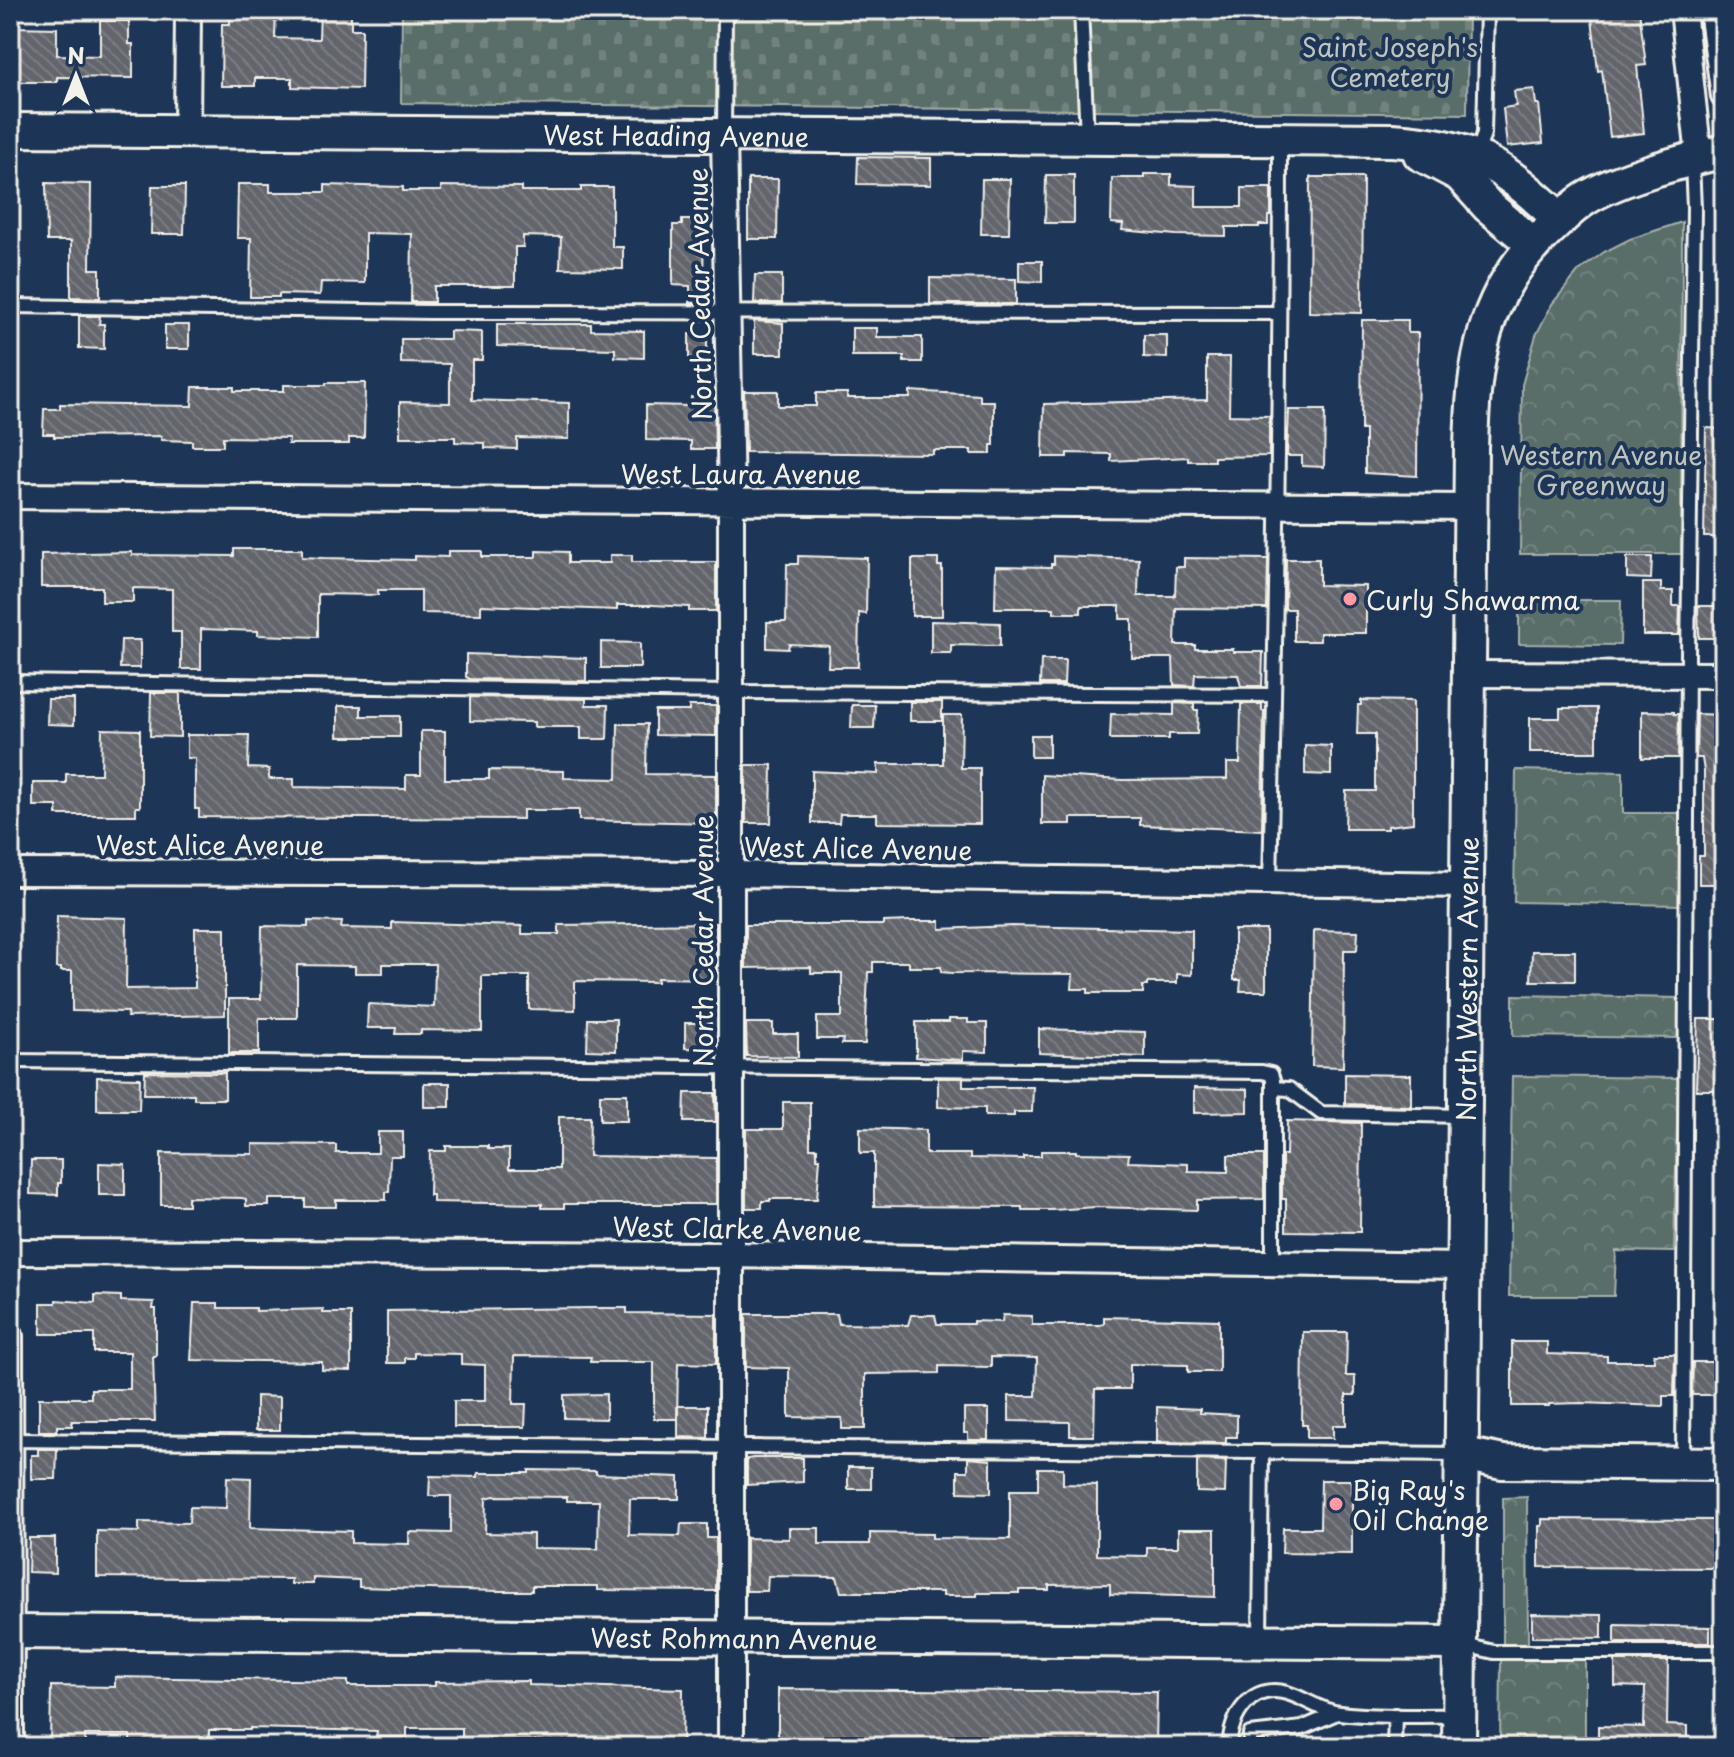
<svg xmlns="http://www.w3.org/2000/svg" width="1734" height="1757" viewBox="0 0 1734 1757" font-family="'Playpen Sans',sans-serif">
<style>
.cemetery{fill:url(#cemetery-stones);stroke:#a7b0a8;stroke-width:2}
.park{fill:url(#park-crowns);stroke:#a7b0a8;stroke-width:2}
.building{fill:url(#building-back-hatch);stroke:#f4f1e8;stroke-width:2;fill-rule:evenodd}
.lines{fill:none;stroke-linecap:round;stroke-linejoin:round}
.lane-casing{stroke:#f4f1e8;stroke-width:18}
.street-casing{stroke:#f4f1e8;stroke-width:30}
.secondary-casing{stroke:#f4f1e8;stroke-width:38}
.lane{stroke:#1d3557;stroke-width:12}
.street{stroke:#1d3557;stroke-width:24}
.secondary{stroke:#1d3557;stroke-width:32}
.poi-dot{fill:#ff9aa2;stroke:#1d3557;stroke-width:3}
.labels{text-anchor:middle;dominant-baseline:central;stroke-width:8;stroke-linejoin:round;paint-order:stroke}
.park-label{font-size:26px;fill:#bec3bc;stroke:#1d3557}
.street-label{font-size:26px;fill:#f4f1e8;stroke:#1d3557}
.poi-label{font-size:26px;fill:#f4f1e8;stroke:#1d3557;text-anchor:start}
</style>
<defs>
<pattern id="cemetery-stones" width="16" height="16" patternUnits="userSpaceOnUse" patternTransform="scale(2)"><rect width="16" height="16" fill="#5a6e69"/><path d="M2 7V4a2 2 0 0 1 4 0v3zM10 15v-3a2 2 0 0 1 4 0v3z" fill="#72837e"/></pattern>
<pattern id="park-crowns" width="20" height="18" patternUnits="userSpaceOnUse" patternTransform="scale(2)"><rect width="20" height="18" fill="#5a6e69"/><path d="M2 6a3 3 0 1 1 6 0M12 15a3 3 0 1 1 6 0" fill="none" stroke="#72837e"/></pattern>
<pattern id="building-back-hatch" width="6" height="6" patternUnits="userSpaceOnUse" patternTransform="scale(2)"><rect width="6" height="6" fill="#64656d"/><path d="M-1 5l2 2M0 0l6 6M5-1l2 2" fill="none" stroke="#7b7c82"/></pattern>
</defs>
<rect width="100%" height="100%" fill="#1d3557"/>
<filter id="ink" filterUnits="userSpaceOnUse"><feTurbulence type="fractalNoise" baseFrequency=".0125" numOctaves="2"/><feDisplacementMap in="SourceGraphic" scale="16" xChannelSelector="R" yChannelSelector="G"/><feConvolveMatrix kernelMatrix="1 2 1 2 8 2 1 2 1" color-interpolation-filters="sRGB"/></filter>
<g filter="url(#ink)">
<path class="cemetery" d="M402,10H1468L1467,114L401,103Z"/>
<path class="park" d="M1682,222L1681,554H1520L1522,385L1536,335L1552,304L1579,271L1604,252L1630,239Z
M1519,600H1621L1620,645L1519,644Z
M1516,770L1623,772V813H1681L1680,905L1514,902Z
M1513,995L1680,998L1679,1038L1513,1036Z
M1512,1076L1678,1078L1674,1252L1616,1251L1614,1296H1509Z
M1527,1497L1528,1644H1503V1498Z
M1501,1660H1585V1747H1500Z"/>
<path class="building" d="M230,10H276L275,38L319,39L320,10H351V29H362L361,89L292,87V78H255V86H221L222,24H230Z
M1591,10H1639L1646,65L1637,66L1644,133L1610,137L1602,70L1598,71Z
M100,21H129V44H133V78L57,77V82H12L13,27L57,28V55L100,56Z
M1534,89L1536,104H1539L1543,143L1507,147L1503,108L1516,106L1514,91Z
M858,157L931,158V185L857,184Z
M1144,174H1171V185L1196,186V207H1242V188H1271V216H1268V225H1259V227H1226V236L1176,235L1122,230L1123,224L1111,223L1112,178H1144Z
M1046,175H1074V223H1045Z
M1310,177H1363L1362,313L1309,312Z
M748,179H778L777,239H748Z
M982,179H1010L1009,234H981Z
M46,183L91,184L90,269H100V298L71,297V241H47Z
M238,184H270V192H325V185L403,187V191H441V186L521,187V191H581V187H612V247H623V269L560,268L561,237L523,236V247H515V286H434V302H411L412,234L365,233V283L321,282L320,295L279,294V297H250L251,238H237Z
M152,186H185L184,234H151Z
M682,220H700V225H704L703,286H712V303H690V286L673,285V225H682Z
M1019,261H1042V282L1019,281Z
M755,275H782V303H754Z
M930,278L1016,279V304H930Z
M79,316H100L99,324H104V349L79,348Z
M1362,320H1408V333H1418L1417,476L1365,473V430H1361Z
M754,321L783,323V354H754Z
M497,324H591V330L644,331V358L615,357V349L497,346Z
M165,325H189V349H165Z
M852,328H877V337H922V362H904V356H852Z
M450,331L482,332V360H472V400L569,403V439L517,438V449L485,448V443L455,442V437H400V402L450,403V364L401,363V339H450Z
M689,334H707V359L689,358Z
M1144,335H1167V358L1144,357Z
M1207,357H1230L1229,415L1269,416V456L1214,457V461H1188V457L1111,461V454L1067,453V457H1043L1044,404L1207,400Z
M326,383H365L364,438H349V444H288L289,438L223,437V446H192V441L161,440V436L54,437V434H43L44,409H60V404L192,406L193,387H234V391H284V385H326Z
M703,391H714L715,449H691V441L646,440V405L691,406V397L703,398Z
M744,391H778V406H816V393H847V398H910V391L980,395V401H994V445H991V454H971V450H933V454L746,452Z
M1289,410H1325L1324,467L1302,466V456H1287Z
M1706,428L1724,429V537H1704Z
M234,549H302V557L324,558L415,560V556L448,557V551H482V557H536V551L568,552V563H610V555H632V562H716V611H689V607L653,605H617V610L481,605V614L421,613V590H378V595L318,594V637L258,635V631L201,629V669H181V632H172V589L133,588V602H102V587H41V554L132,552V555L234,556Z
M798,556L867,558L866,614L859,613L858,667H828L829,646L789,644L788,649L767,648V622H786L787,564H798Z
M1054,556L1139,559L1138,596H1175L1176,567H1184V558L1268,559L1267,609L1176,608L1175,645H1195V649H1233V652H1263L1262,686H1241L1238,675L1195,674L1194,686L1174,685L1173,658H1132V619H1120V606H1081V613H1054V608H995L996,566L1051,567V564H1054Z
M1627,557H1652L1651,579L1627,578Z
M912,559H938V566H942V616H912Z
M1286,559H1319V585L1366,586V633H1320V641H1294V609H1285Z
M1643,583H1661V591H1673V606H1680L1679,635H1643Z
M1698,606H1724V638H1699Z
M931,621L1000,623V646L951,645V653H931Z
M121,640H140V668H120Z
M601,642L640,643V668H601Z
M466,654L586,658V681L470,679L466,677Z
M1041,660H1065L1064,684H1040Z
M151,693H180V737L150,736Z
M470,697L586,699V705H608L607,739H581V727H534V722L470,721Z
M48,699H74V725L47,724Z
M1361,700L1413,701V823L1388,826V829H1345L1346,791H1375V734H1357L1358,705H1361Z
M910,702H942V721H910Z
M1174,703L1194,704V710H1198L1197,734H1169V739H1110L1111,714L1174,715Z
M1241,704H1262V711H1264L1262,830L1140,825V818H1071V824H1042V775L1122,780L1227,779V763H1240Z
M852,705H875L874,728H851Z
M338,706H361V716H400V737H338Z
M689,706H716V736L655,735V711H689Z
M1560,708H1597V752H1530V718H1560Z
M1642,711L1674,712V714H1679L1678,758H1642Z
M1697,714L1724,715V884H1699V856H1704V771L1702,758H1696Z
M943,715H962L961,768H980V824L877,823V814H840L839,823H812V771L878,774V764H943Z
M618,724H647L646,774L716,775V823L579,820V810H523V819L199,817V809H195V758H187V735H249L248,768L269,769V779H294V787L406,789V775H421V731H445V779H489V770L564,771V778L617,779Z
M102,729L140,730V807H136V815H57V806H33V783H66V774H101Z
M1031,735H1049V757H1031Z
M1305,745L1331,746V775L1305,774Z
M746,765H772L771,823H746Z
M57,916L127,918L126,989L195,988V928H225V1015L127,1017L128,1012L72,1011V971H61V968H56Z
M308,921L342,922L341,928L392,929V922L522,926V934H559V925L716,923V979L657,978V982L575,981V1010L529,1009V976H482V1031L421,1030V1034H395L396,1028H367L368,1004L434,1007L435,964H383V973H355V966L297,965V1018H259V1053H229V999H261L262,926L308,927Z
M909,921H940V929L1012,926L1192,930V975L1177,974V983H1147V986H1143V993H1088V989H1072L1073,974L952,973L941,972V967H909V962H873V972H868L865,1044H842L843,1039H817V1017H842V973H811V967L746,968V925H884V922Z
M1234,930H1266V991H1240L1241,980H1234Z
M1314,930L1358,931L1357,950H1344L1343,1067L1312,1066Z
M1532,951H1575V981H1531Z
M588,1019H616V1051L587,1050Z
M949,1019H968V1023H987V1052L963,1051V1060L916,1057V1022H949Z
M1698,1019H1722L1724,1090H1696Z
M685,1023H711L710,1049L685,1048Z
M746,1023H773V1034H798V1057L747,1056Z
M1039,1029L1145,1032V1057L1039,1053Z
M145,1072L225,1073V1099H194V1094H144Z
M1345,1074L1411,1075V1106L1345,1104Z
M97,1077L140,1078L139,1110H97Z
M938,1078H963V1087H1033L1032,1112H1014V1116H985V1108L938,1107Z
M424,1083H450V1107H424Z
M1194,1088L1248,1089V1112L1194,1113Z
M685,1093H715L716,1122H684Z
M600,1094H627V1121H600Z
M783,1102H810V1148H817V1158H820L817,1199H770V1201H762V1208H746V1129H783Z
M559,1117H590L589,1156L716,1158V1204H564V1208H542V1204L433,1202V1195H429L430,1151H446V1146H488V1149H509V1169H559Z
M1287,1121L1361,1123L1360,1232L1286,1231V1199H1282V1155H1286Z
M860,1128L926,1130V1154H970V1158L1023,1159V1156H1041V1151H1076V1153L1129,1154L1128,1162L1188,1164V1171L1228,1172V1155H1264V1199L1197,1200V1210L1096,1207L1053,1210H1022V1207L874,1206V1153H860Z
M378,1132H403V1156H390L389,1192H386V1200H336V1207H305V1199H269V1206H246V1199L242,1198L188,1197V1205H161V1153L253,1154V1144L336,1145V1153H378Z
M31,1160H61V1183H58V1195L30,1194Z
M99,1163L125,1164V1195H99Z
M95,1295L121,1296V1301L154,1302L153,1309H156V1356H153L155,1421H72V1426H57V1431H39V1398H91V1389H130V1352H94V1334H41V1303H56V1300L95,1303Z
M194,1303H218V1308H256V1311L323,1309V1313H351V1371L322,1370V1362L191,1360Z
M591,1308H627V1313L716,1314V1364L678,1363L677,1419H654V1362H590L591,1357L514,1356L513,1404H526L525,1427H454V1401H485V1365L461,1364V1354L414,1353V1358H405V1363H387V1311Z
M746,1314H837L839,1324L908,1325L911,1315H935L937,1324H973V1321L1002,1322L1003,1315L1032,1316V1325H1100L1104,1324V1317L1219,1320V1372H1188V1365L1130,1364V1389H1095L1094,1436H1070V1422L1009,1421V1396H1036L1037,1358L991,1357V1367L939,1366V1373L865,1374V1429H842V1418L789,1417V1368L746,1367Z
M1303,1332H1347L1346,1376H1355V1395H1346V1425H1333V1438H1307V1425H1302Z
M1512,1342H1547V1354L1607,1356V1361H1654V1354H1675L1674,1396H1663V1406L1580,1403L1549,1404V1406H1512Z
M1693,1362H1724V1395H1692Z
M606,1394V1419L564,1418V1395Z
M256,1396L280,1397V1430H256Z
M678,1406H708V1438L678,1437Z
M1157,1407L1200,1409V1413L1237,1415V1437H1226V1443L1157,1442Z
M964,1409H989V1440H968V1433H964Z
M38,1449H57L56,1479H31V1455H38Z
M753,1458H803V1482L747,1485V1459Z
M968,1458L991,1460V1493L958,1492V1471H968Z
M1197,1460L1226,1461L1225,1493L1197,1492Z
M848,1467H871V1489H848Z
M1038,1468H1063V1484L1097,1485V1555L1147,1556V1547H1178V1529H1215V1597L1110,1594V1584L1049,1585V1590H1019V1593H977V1596H943V1592H841L837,1577L768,1576L767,1591H746V1538L789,1539V1528H819V1544H870V1533L932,1534V1538L1010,1539V1490H1038Z
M529,1470L596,1471V1474L679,1477V1499H630L629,1535L680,1536L681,1524H707V1538H716V1591L598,1590V1586H532V1591H498L359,1587V1580L313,1578V1584H291V1579L97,1577V1531L139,1532V1522L189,1523L190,1507L226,1508L227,1477L251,1478L250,1528L351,1531V1543L409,1544V1532L451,1533V1496H429L430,1476L478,1477V1473H529ZM494,1496L567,1497V1501H599L598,1549L533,1548V1534L485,1533L486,1498Z
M1321,1480H1352V1554L1282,1553L1283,1528H1320Z
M1542,1519L1716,1520V1568L1539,1567V1526H1542Z
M29,1538H55V1573L28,1572Z
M1532,1614L1602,1615V1638L1532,1637Z
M1615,1625L1710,1627V1643H1615Z
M1615,1661H1668L1667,1725L1687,1726V1747H1598V1726L1644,1727L1645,1687L1615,1686Z
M115,1677L348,1681V1686H435V1682L528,1681V1685L683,1689L682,1747H542V1741L462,1740V1728H407V1737H376L377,1731L250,1728V1730H209V1744L130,1743V1735H85V1747H50L51,1686L115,1687Z
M778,1689L1157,1692L1156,1747H993L994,1745L938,1744V1747L906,1746V1743H849V1747L778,1746Z"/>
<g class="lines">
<g class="lane-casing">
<path id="lane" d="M1081,10L1087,135
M724,135L725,10
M1477,156L1484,133L1487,10
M10,306L430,312L1279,313
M10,682L731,692L1274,695
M1270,881C1276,634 1280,387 1280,140
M10,1061L1262,1072L1271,1074L1273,1080V1263
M1273,1088L1289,1089L1321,1113L1463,1116
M11,1440L1460,1454
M1683,1463L1688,655L1694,208L1692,162
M1260,1640L1262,1452
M1460,1644L1494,1652H1724
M1229,1747C1231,1715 1251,1683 1287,1693C1305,1698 1320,1711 1340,1713C1378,1718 1419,1715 1459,1716
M1250,1747V1734L1302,1728L1337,1713
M1394,1747L1395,1715"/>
</g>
<g class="street-casing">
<path id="street" d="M1683,10L1699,157
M1712,10L1724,96
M187,131L188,10
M724,135L731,501V1747
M10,496L1471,507
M1469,674L1724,675
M10,872L730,874L1466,885
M10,1252L729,1255L1462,1266
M10,1336L11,1747"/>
</g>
<g class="secondary-casing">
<g id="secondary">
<path id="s1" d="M10,130L1392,140C1477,146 1499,164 1560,219"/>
<path d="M1420,154L1460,175L1488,206L1533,244"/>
<path d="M1463,1454L1503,1462L1724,1464"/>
<path id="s2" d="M10,1632L1459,1643"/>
<path id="s3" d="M1459,1747L1471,449C1473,363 1482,292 1548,231C1560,220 1571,208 1585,199C1620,177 1684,161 1724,151"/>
</g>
</g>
<use href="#lane" class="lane"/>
<use href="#street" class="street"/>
<use href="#secondary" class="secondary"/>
</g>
</g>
<g class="poi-dot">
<circle cx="1350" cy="599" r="8"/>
<circle cx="1336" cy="1504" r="8"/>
</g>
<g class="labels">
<g class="park-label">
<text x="1390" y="46">Saint Joseph's<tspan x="1390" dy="30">Cemetery</tspan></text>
<text x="1601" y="454">Western Avenue<tspan x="1601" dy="30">Greenway</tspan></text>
</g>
<g class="street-label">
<text stroke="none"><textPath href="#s1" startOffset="666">West Heading Avenue</textPath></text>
<text transform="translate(699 294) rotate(-91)">North Cedar Avenue</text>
<text x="741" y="473">West Laura Avenue</text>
<text x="210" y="844">West Alice Avenue</text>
<text transform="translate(858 848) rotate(1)">West Alice Avenue</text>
<text transform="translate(702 941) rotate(-90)">North Cedar Avenue</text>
<text stroke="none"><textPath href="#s3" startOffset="768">North Western Avenue</textPath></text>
<text transform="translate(737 1228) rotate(1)">West Clarke Avenue</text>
<text stroke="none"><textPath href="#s2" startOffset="724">West Rohmann Avenue</textPath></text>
</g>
<g class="poi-label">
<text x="1366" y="599">Curly Shawarma</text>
<text x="1352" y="1489">Big Ray's<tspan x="1352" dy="30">Oil Change</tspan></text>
</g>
</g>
<rect width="1734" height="1757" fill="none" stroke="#1d3557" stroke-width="40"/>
<rect x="20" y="20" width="1694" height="1717" fill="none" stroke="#f4f1e8" stroke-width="3" filter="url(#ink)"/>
<g transform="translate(76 76)" stroke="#1d3557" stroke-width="6" paint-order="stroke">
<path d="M0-6L14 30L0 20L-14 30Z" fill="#f4f1e8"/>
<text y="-12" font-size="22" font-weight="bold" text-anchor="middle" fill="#f4f1e8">N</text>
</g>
</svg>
